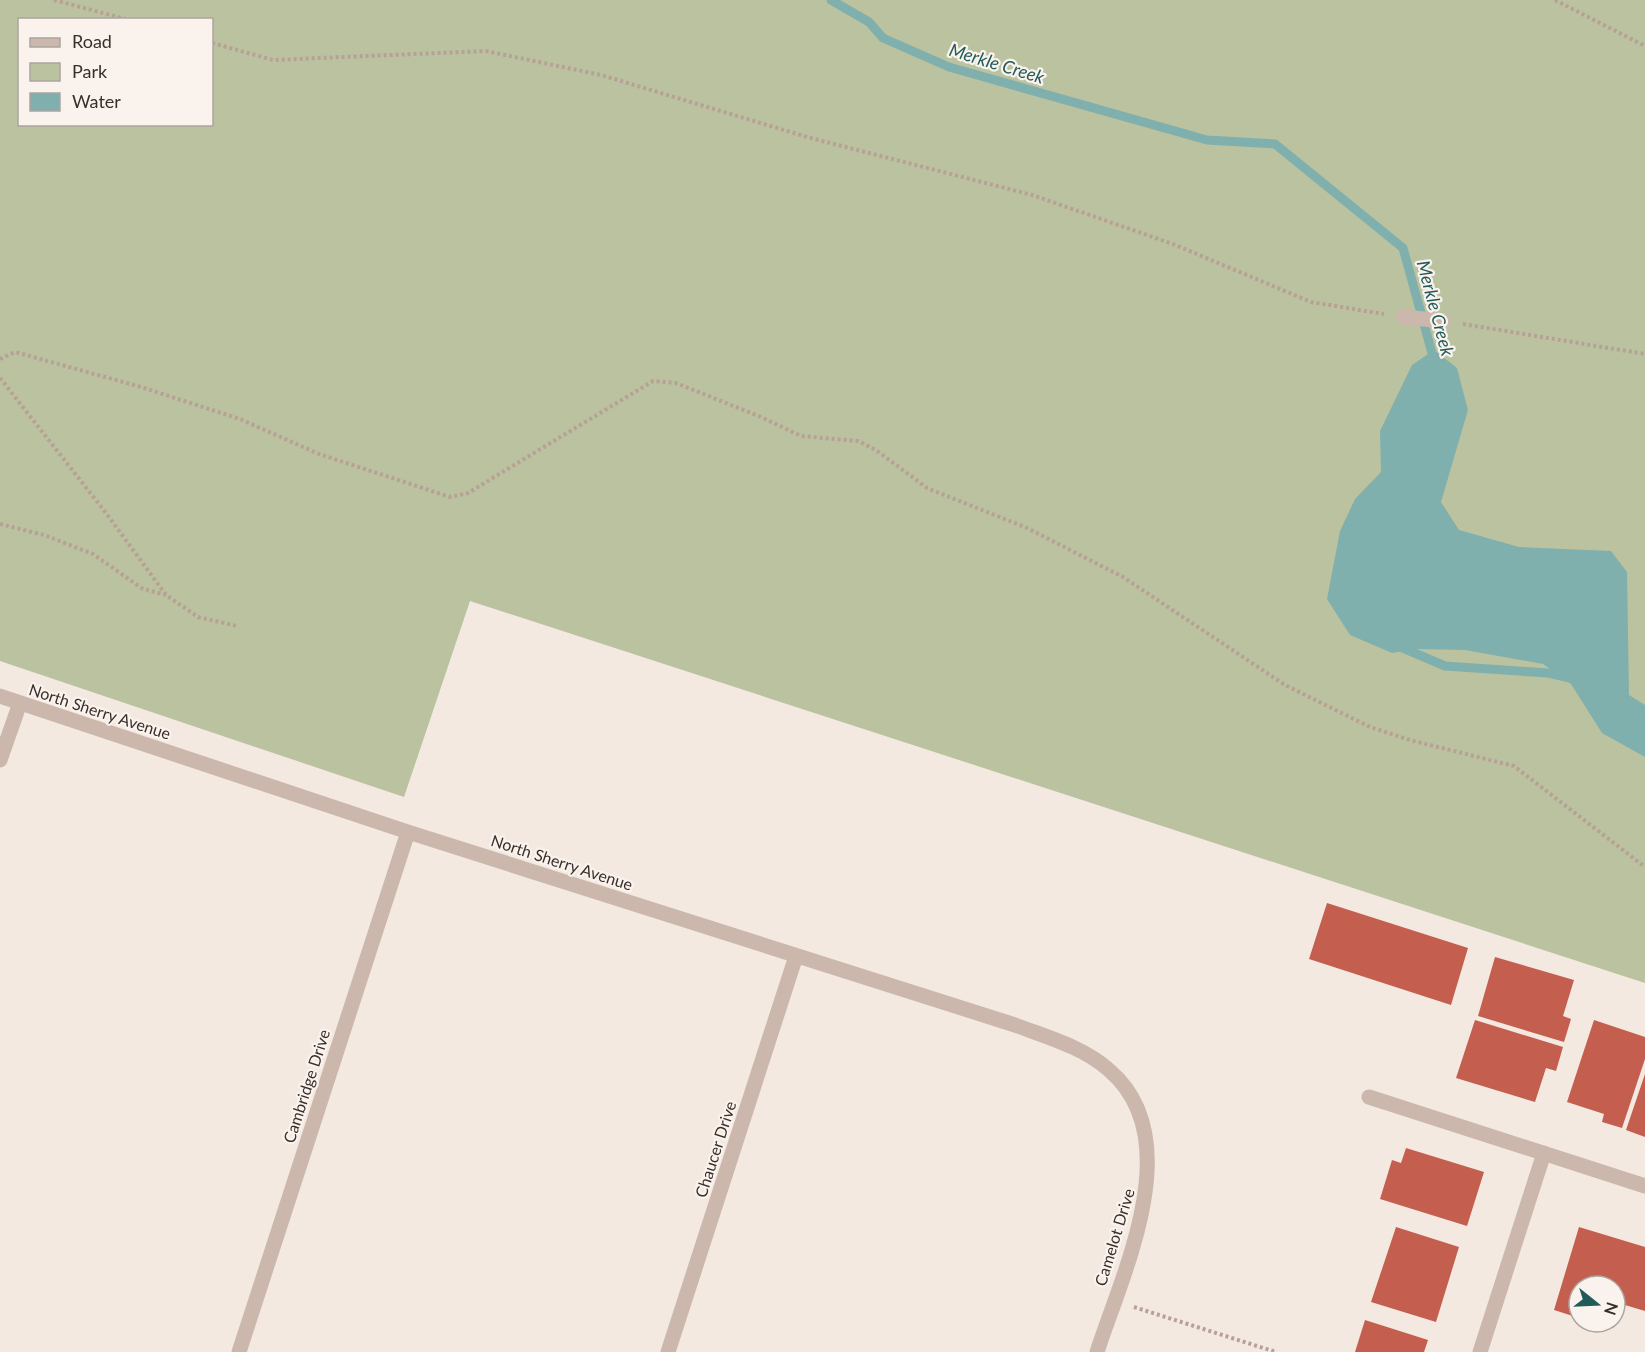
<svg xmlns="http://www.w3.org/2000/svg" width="1645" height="1352" viewBox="0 0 1645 1352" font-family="Lato,sans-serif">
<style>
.green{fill:#bac2a0;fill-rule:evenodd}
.water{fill:#80b0ad}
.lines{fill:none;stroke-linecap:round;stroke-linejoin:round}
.stream{stroke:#80b0ad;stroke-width:9}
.building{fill:#c45e4e}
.path{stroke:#b7a196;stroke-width:4;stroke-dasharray:3 3;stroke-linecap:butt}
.minor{stroke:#cbb7ac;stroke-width:15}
.labels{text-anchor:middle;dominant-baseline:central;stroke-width:4.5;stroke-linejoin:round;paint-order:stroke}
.street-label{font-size:16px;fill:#3a2e2b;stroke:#faf3ed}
.water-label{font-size:18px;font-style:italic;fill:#215b59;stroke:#faf3ed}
</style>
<rect width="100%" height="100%" fill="#f3e9e1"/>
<path class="green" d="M0,0H1645V983L470,601L404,797L0,661ZM20,20H212V124H20Z"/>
<path class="water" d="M1434,350L1457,368L1468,410L1441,502L1459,530L1519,547L1611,551L1627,572L1629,695L1645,705V757L1602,733L1571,684L1543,664L1465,650L1417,649L1392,653L1350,635L1327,599L1340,531L1355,499L1381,472L1380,431L1412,365Z"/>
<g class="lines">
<path class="stream" d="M831,0L869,22L883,38L949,67L1207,140L1275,144L1403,248L1435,364
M1398,646L1445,666L1548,673L1570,678"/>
</g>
<path class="building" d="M1327,903L1468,948L1451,1005L1309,959Z
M1495,957L1574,980L1563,1016L1571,1019L1564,1042L1478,1016Z
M1475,1020L1563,1047L1556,1071L1546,1068L1535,1102L1456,1078Z
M1594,1020L1645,1037V1059L1622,1128L1602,1122L1604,1114L1567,1102Z
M1645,1074V1137L1626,1130Z
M1406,1148L1484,1172L1467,1226L1380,1199L1392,1160L1401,1163Z
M1396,1227L1459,1247L1436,1322L1371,1302Z
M1579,1227L1645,1247V1311L1615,1302V1286H1579V1318L1554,1310Z
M1365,1320L1428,1340L1424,1352H1355Z"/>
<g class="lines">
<path class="path" d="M54,0L129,20
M1555,0L1645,46
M212,43L273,60L486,51L601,75L807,137L1032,195L1173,244L1311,302L1384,314
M1463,324L1645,354
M0,359L15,352L141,387L240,419L319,454L450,497L468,493L653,381L676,383L761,417L801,436L858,441L876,450L927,488L1027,528L1123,577L1285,685L1370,727L1410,740L1514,766L1645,867
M0,378L106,513L166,595L198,617L237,626
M0,524L44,535L93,554L143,589L166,595
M1134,1307L1276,1352"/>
<path class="minor" d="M1403,317L1444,321
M0,696L408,832L1015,1025C1047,1037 1083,1047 1109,1070C1189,1138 1123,1272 1097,1352
M0,760L20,703
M1369,1097L1645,1186
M239,1352L408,832
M668,1352L796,956
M1480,1352L1544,1153"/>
</g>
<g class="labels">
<g class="street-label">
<text transform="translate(100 711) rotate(18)">North Sherry Avenue</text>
<text transform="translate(562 862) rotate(18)">North Sherry Avenue</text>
<text transform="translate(306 1086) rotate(-72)">Cambridge Drive</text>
<text transform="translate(715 1149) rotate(-72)">Chaucer Drive</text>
<text transform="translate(1114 1237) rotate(-73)">Camelot Drive</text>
</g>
<g class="water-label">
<text transform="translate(997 63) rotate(17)">Merkle Creek</text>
<text transform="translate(1436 308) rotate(75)">Merkle Creek</text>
</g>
</g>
<rect x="18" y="18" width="195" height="108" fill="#faf3ed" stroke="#ada49f" stroke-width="1.5"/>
<rect x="30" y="38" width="30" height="9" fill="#cbb7ac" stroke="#ada49f" stroke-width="1.5"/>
<text x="72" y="48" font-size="18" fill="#3a2e2b">Road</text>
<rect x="30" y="63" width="30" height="18" fill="#bac2a0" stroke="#ada49f" stroke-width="1.5"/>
<text x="72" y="78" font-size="18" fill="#3a2e2b">Park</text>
<rect x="30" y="93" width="30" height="18" fill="#80b0ad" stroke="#ada49f" stroke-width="1.5"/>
<text x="72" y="108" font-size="18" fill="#3a2e2b">Water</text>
<g transform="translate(1597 1304) rotate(108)"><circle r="28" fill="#faf3ed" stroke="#ada49f" stroke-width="1.5"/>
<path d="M0-4.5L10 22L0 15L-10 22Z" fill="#215b59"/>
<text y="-9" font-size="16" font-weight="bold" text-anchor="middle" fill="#3a2e2b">N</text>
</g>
</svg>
